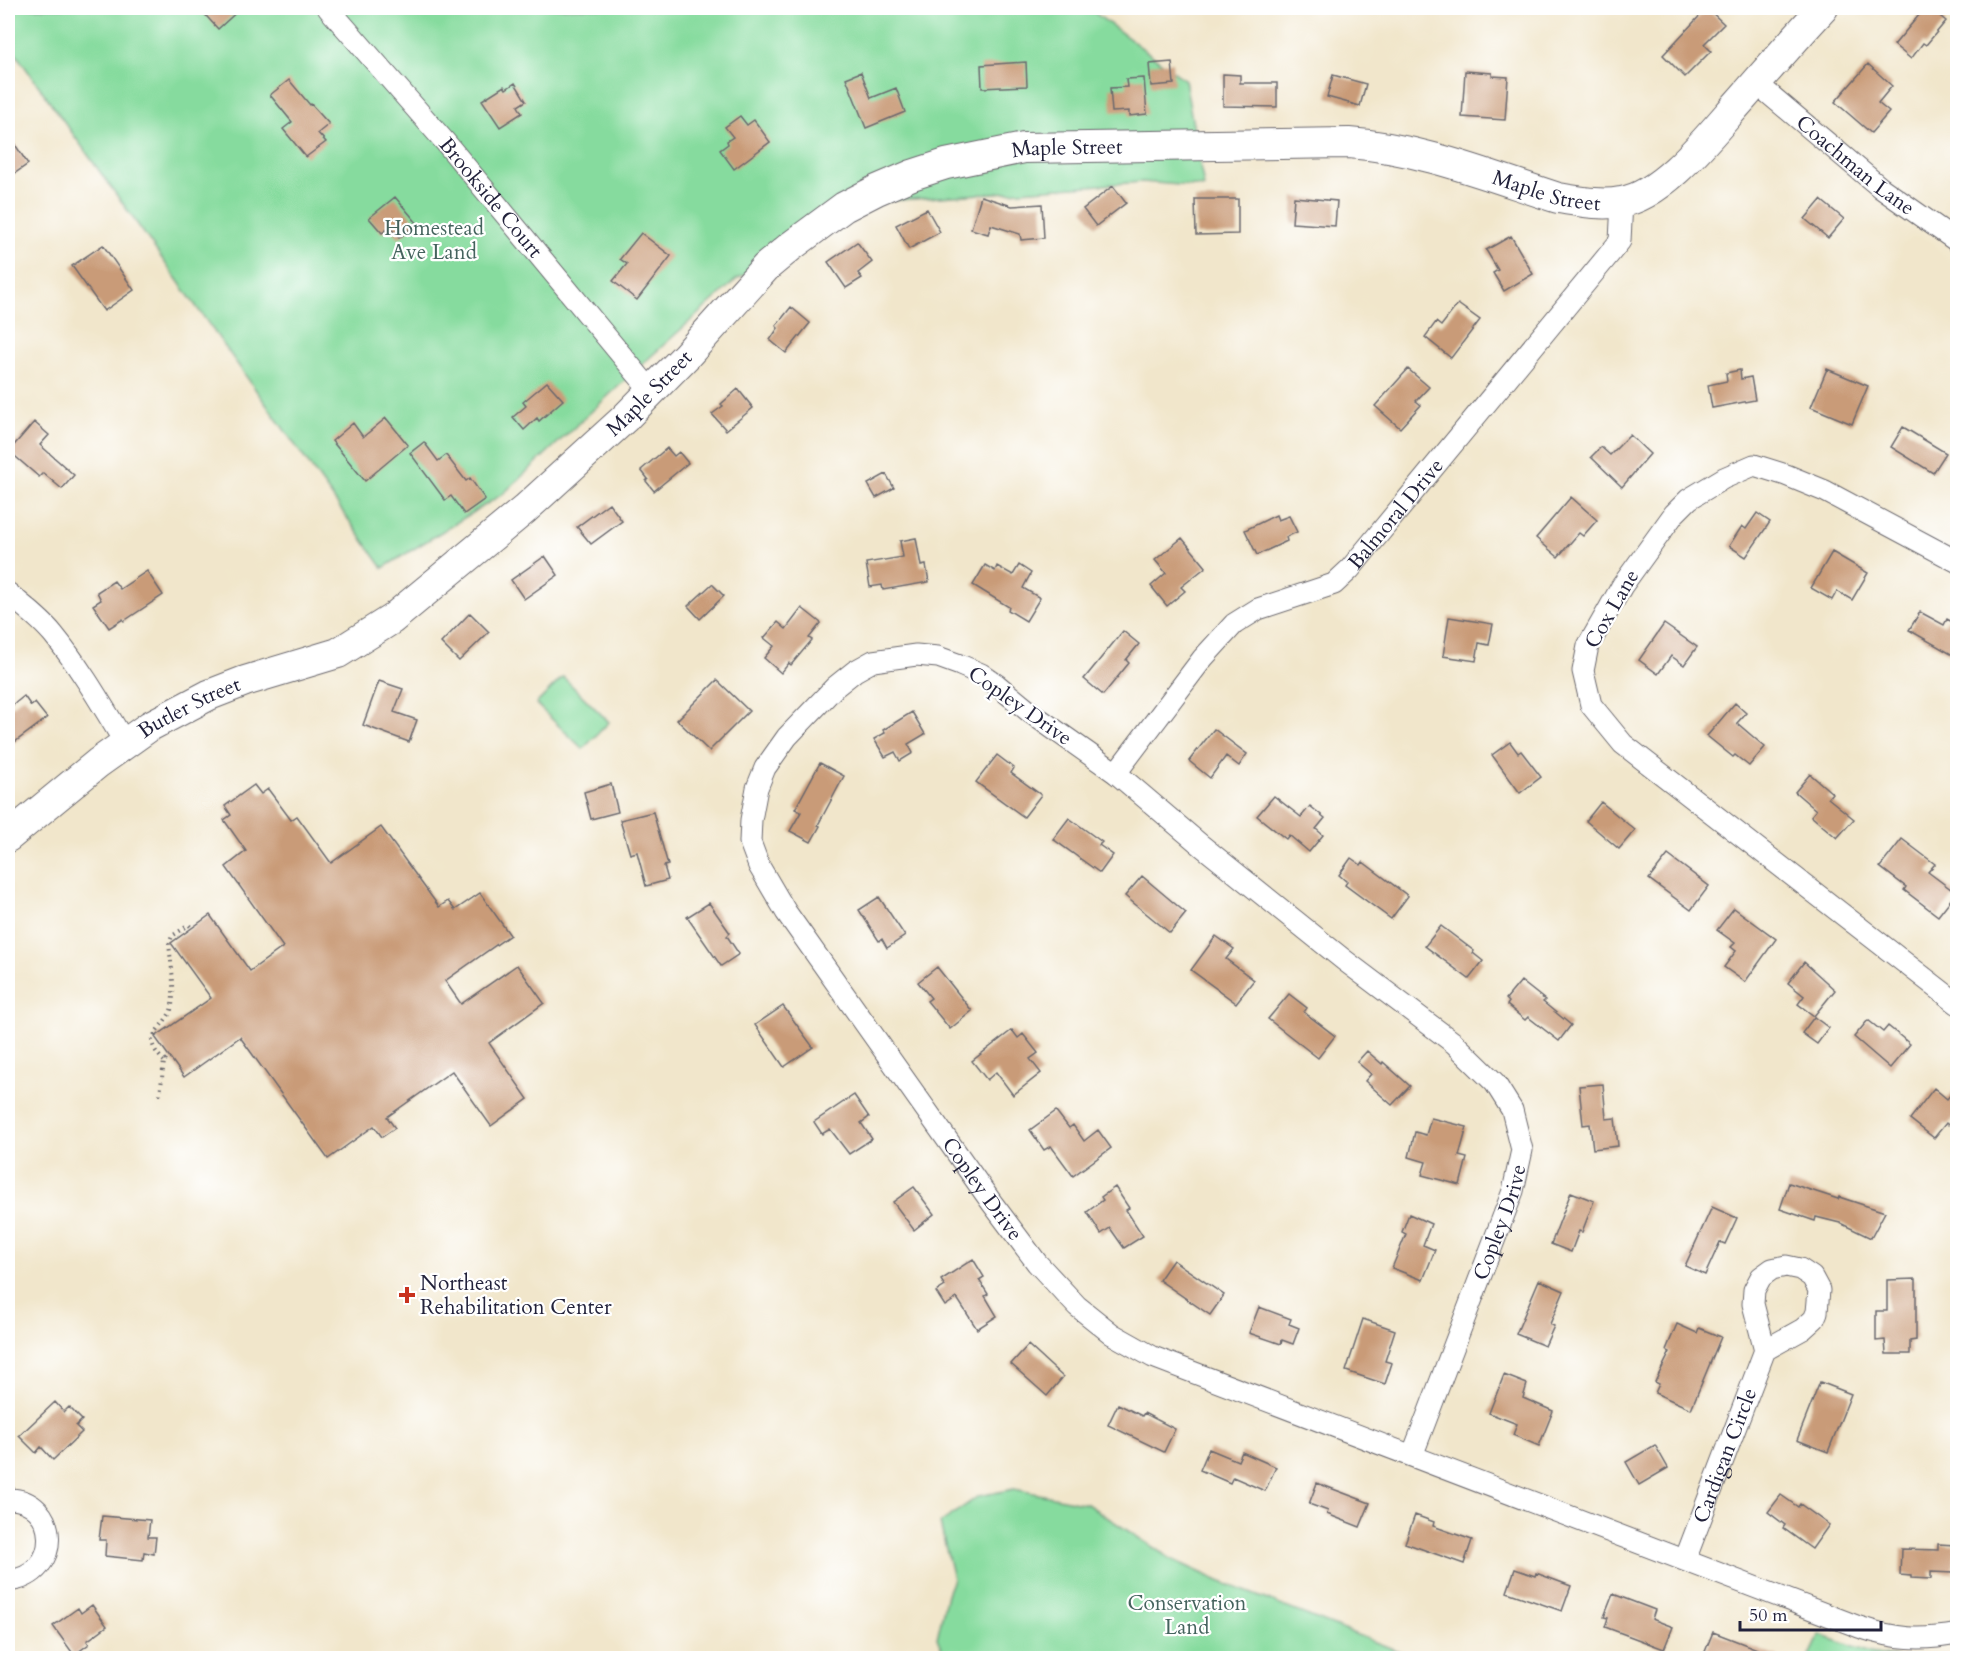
<svg xmlns="http://www.w3.org/2000/svg" width="1965" height="1666" viewBox="0 0 1965 1666" font-family="Cardo,serif">
<style>
.green{fill:#86db9e;stroke:#547e6c;stroke-width:1.5}
.building{fill:#c99b78}
.lines{fill:none;stroke-linecap:round;stroke-linejoin:round}
.street-casing{stroke:#6a676d;stroke-width:23}
.secondary-casing{stroke:#6a676d;stroke-width:32}
.path{stroke:#6a676d;stroke-width:4;stroke-dasharray:1.5 4.5;stroke-linecap:butt}
.street{stroke:#fff;stroke-width:21}
.secondary{stroke:#fff;stroke-width:30}
.poi-dot{fill:#c8321e;stroke:#fff;stroke-width:2}
.labels{text-anchor:middle;dominant-baseline:central;stroke-width:4.5;stroke-linejoin:round;paint-order:stroke}
.street-label{font-size:21px;fill:#22223b;stroke:#fff}
.park-label{font-size:21px;fill:#45635e;stroke:#fff}
.poi-label{font-size:21px;fill:#22223b;stroke:#fff;text-anchor:start}
</style>
<rect width="100%" height="100%" fill="#fff"/>
<filter id="ink" filterUnits="userSpaceOnUse"><feTurbulence type="fractalNoise" baseFrequency=".0167" numOctaves="2"/><feDisplacementMap in="SourceGraphic" scale="12" xChannelSelector="R" yChannelSelector="G"/><feConvolveMatrix kernelMatrix="1 2 1 2 8 2 1 2 1" color-interpolation-filters="sRGB"/></filter>
<filter id="wash" filterUnits="userSpaceOnUse"><feTurbulence type="fractalNoise" baseFrequency=".008" numOctaves="4" result="noise"/><feDisplacementMap in="SourceGraphic" scale="24" xChannelSelector="R" yChannelSelector="G"/><feGaussianBlur stdDeviation="1.35" result="paint"/><feColorMatrix in="noise" values="0 0 0 0 0 0 0 0 0 0 0 0 0 0 0 0 0 1.4 0 .05"/><feComposite in="paint" operator="in"/></filter>
<g filter="url(#wash)">
<rect width="100%" height="100%" fill="#f1e6cb"/>
<path class="green" d="M8,8H1088L1185,80L1204,187L1142,182L886,201L737,279L637,369L503,494L383,568L8,43Z
M563,677L609,722L583,749L536,704Z
M1014,1489L1087,1504L1171,1559L1219,1581L1416,1658H946L937,1638L947,1594L953,1579L940,1523L979,1496Z
M1820,1635L1871,1653L1898,1658H1809Z"/>
<g id="blocks">
<path class="building" d="M199,8H241L218,29Z
M1707,8L1724,24L1704,44L1711,51L1685,77L1663,55Z
M1925,8H1930L1946,21L1926,45L1923,43L1911,59L1894,45Z
M1026,62L1027,86L982,88L981,65Z
M1172,62L1174,84L1151,86L1149,64Z
M1868,64L1892,86L1878,103L1889,112L1871,133L1835,102Z
M1465,71L1492,73V76L1508,77L1505,120L1462,117Z
M861,72L871,98L896,88L905,112L866,128L846,78Z
M1223,74L1240,75V83H1277V107L1223,106Z
M1333,75L1366,84L1360,106L1327,97Z
M1144,78L1147,114L1129,116V111L1112,112L1110,88L1127,87L1126,79Z
M289,80L310,105L311,104L329,124L318,133L326,142L306,157L283,129L292,122L270,95Z
M515,83L526,101L518,106L522,113L500,127L482,100L504,86L506,89Z
M740,116L747,125L754,120L770,142L734,169L720,150L728,144L727,141L733,137L725,127Z
M8,134L28,164L8,178Z
M1113,186L1126,203L1096,226L1083,209Z
M981,196L1012,206L1042,204L1044,238L1021,240L1020,234L991,225L988,234L971,229Z
M395,197L417,223L399,238L390,227L382,233L369,218Z
M1294,197L1337,201L1335,226L1292,223Z
M1195,199H1238V234L1196,235Z
M1821,200L1844,219L1828,238L1805,219Z
M927,209L940,232L909,249L896,225Z
M641,233L671,256L637,300L613,281L627,264L620,259Z
M1511,236L1533,274L1504,291L1493,273L1498,270L1486,250Z
M857,242L872,262L858,273L862,278L846,288L828,262Z
M103,245L134,290L104,311L72,266Z
M1458,304L1480,320L1451,358L1425,337L1436,322L1441,326Z
M791,307L810,323L786,353L770,340L778,328L776,326Z
M1408,369L1429,387L1416,401L1421,405L1400,428L1375,406Z
M1827,369L1868,386L1852,424L1811,407Z
M1740,370L1741,379L1751,377L1755,400L1712,408L1708,385L1727,381L1726,373Z
M547,382L563,400L539,421L537,418L524,430L513,417L526,406L523,402Z
M738,389L753,408L726,430L712,414L723,406L721,404Z
M386,418L408,445L365,481L332,441L353,423L363,437Z
M34,422L49,435L40,445L74,475L62,489L43,473L39,477L9,451Z
M1903,427L1946,453L1933,473L1891,447Z
M1630,435L1650,454L1622,487L1591,457L1601,447L1610,455Z
M424,442L438,461L446,455L466,481L470,478L485,499L464,514L451,496L445,500L410,453Z
M667,448L674,456L679,452L688,463L654,491L646,481L648,479L641,470Z
M886,474L894,488L876,498L868,484Z
M1571,497L1597,520L1583,536L1579,533L1558,557L1536,538Z
M609,503L622,521L591,544L577,527Z
M1757,513L1770,522L1746,557L1729,546L1742,526L1746,529Z
M1276,515L1278,520L1289,516L1297,532L1286,537L1287,541L1257,555L1245,530Z
M916,538L921,566L926,565L929,582L883,590L882,585L870,587L866,563L903,557L900,541Z
M1182,538L1206,567L1181,587L1185,591L1167,606L1151,586L1166,573L1155,560Z
M1832,552L1868,573L1852,600L1837,591L1832,600L1811,588Z
M545,556L558,575L524,599L511,580Z
M985,565L995,571L997,566L1013,575L1019,565L1031,573L1023,588L1040,598L1026,621L1008,610L1009,607L973,585Z
M147,571L163,595L124,621L123,619L109,628L93,605L101,600L97,592L114,581L120,589Z
M712,584L724,596L700,619L688,606Z
M802,608L821,623L809,638L812,640L791,665L789,663L781,673L764,658L774,646L764,638L778,622L786,629Z
M1920,612L1944,625L1947,619L1958,625V658L1909,630Z
M470,613L489,632L459,661L441,643Z
M1449,617L1493,624L1489,645L1479,643L1476,661L1443,656Z
M1664,624L1697,647L1684,665L1671,656L1658,674L1639,660Z
M1123,631L1139,644L1126,660L1129,663L1103,695L1084,679Z
M717,680L749,711L709,751L677,720Z
M379,681L403,689L394,712L417,720L409,742L363,725Z
M24,696L31,706L35,703L47,718L8,747V709Z
M1735,703L1746,713L1737,723L1765,747L1749,766L1735,755L1733,757L1707,736Z
M912,712L925,734L908,744L913,753L900,761L895,752L885,757L874,739L885,733L883,730Z
M1214,729L1247,754L1239,766L1226,756L1210,778L1189,761Z
M1510,742L1518,753L1521,751L1541,777L1520,793L1492,755Z
M997,755L1014,768L1011,773L1041,795L1024,817L976,782Z
M820,763L844,776L818,825L820,826L811,842L790,831L801,812L795,809Z
M1810,774L1832,793L1828,798L1854,819L1837,838L1811,816L1816,810L1795,792Z
M611,784L618,812L591,819L584,792Z
M254,785L261,794L268,789L291,820L297,816L331,863L381,827L439,907L448,901L455,910L480,893L510,935L445,981L461,1004L517,965L544,1003L489,1043L528,1099L491,1126L452,1071L387,1117L395,1128L382,1137L374,1126L328,1159L240,1037L184,1077L155,1037L211,998L171,943L210,915L250,971L283,947L226,867L246,851L224,820L231,815L225,806Z
M1274,796L1301,817L1310,806L1325,818L1316,829L1323,835L1309,852L1289,835L1286,839L1257,816Z
M1601,802L1635,830L1619,849L1586,821Z
M653,812L668,865L664,866L668,880L646,886L637,852L630,854L620,820Z
M1069,818L1102,842L1099,845L1113,855L1100,873L1053,839Z
M1902,839L1935,864L1928,872L1956,893L1938,916L1904,890L1906,887L1880,867Z
M1668,855L1709,886L1691,910L1649,879Z
M1351,858L1361,865L1363,862L1408,896L1391,919L1345,885L1347,882L1339,875Z
M1142,876L1186,913L1170,933L1125,896Z
M879,897L905,936L887,948L882,939L879,941L859,910Z
M709,903L730,933L727,936L739,954L721,966L687,917Z
M1734,908L1776,939L1745,982L1724,967L1736,951L1731,947L1735,943L1717,930Z
M1441,926L1474,951L1473,953L1483,961L1469,979L1425,946Z
M1216,936L1234,949L1226,959L1254,980L1236,1003L1191,970Z
M1804,962L1835,990L1814,1016L1798,1004L1804,996L1788,983Z
M937,967L972,1011L950,1029L927,1001L931,998L918,982Z
M1521,981L1545,1000L1543,1002L1571,1025L1559,1041L1528,1017L1525,1020L1507,1005L1509,1002L1506,999Z
M1289,994L1307,1008L1304,1012L1335,1036L1318,1058L1268,1019Z
M783,1006L813,1047L784,1067L755,1025Z
M1814,1017L1829,1028L1817,1044L1802,1033Z
M1868,1020L1883,1032L1888,1026L1910,1044L1890,1068L1854,1037Z
M1012,1030L1018,1038L1023,1034L1038,1053L1030,1059L1041,1073L1013,1095L996,1072L987,1080L972,1061Z
M1367,1051L1382,1064L1383,1062L1410,1086L1392,1105L1365,1081L1371,1074L1357,1062Z
M1603,1084L1606,1119L1615,1118L1618,1146L1593,1149L1590,1124L1583,1125L1579,1086Z
M1958,1086V1113L1948,1125L1946,1123L1934,1138L1910,1119L1934,1088L1947,1099Z
M854,1095L869,1117L861,1123L872,1139L849,1154L830,1129L822,1134L814,1122Z
M1056,1111L1069,1128L1073,1125L1084,1141L1098,1130L1111,1148L1073,1176L1051,1146L1044,1150L1030,1130Z
M1431,1118L1467,1127L1459,1156L1467,1158L1460,1185L1422,1175L1426,1162L1409,1157L1415,1132L1426,1135Z
M1789,1183L1838,1199L1839,1197L1885,1212L1871,1238L1840,1223L1816,1217L1815,1221L1780,1209Z
M914,1187L934,1214L914,1230L893,1202Z
M1115,1187L1129,1208L1126,1210L1143,1236L1124,1248L1110,1228L1101,1234L1087,1212L1103,1200L1101,1197Z
M1571,1192L1594,1201L1582,1232L1579,1231L1571,1252L1551,1244Z
M1712,1207L1737,1218L1725,1244L1720,1242L1705,1275L1685,1266Z
M1409,1214L1431,1224L1423,1245L1435,1250L1423,1280L1392,1268L1406,1234L1402,1232Z
M973,1259L984,1277L979,1280L988,1294L985,1296L997,1316L977,1329L957,1298L945,1306L936,1292L945,1286L941,1280Z
M1173,1260L1224,1295L1210,1315L1159,1280Z
M1916,1279V1340L1910,1341V1354H1886L1885,1340L1876,1341V1311H1887V1280Z
M1539,1280L1564,1291L1550,1324L1554,1326L1545,1346L1516,1334Z
M1259,1307L1291,1319L1289,1324L1299,1328L1293,1344L1282,1340L1281,1344L1249,1333Z
M1363,1319L1395,1330L1385,1361L1392,1363L1385,1384L1346,1371Z
M1677,1324L1697,1333L1699,1328L1721,1337L1691,1409L1655,1393L1659,1384L1655,1382L1670,1352L1666,1350Z
M1028,1345L1063,1377L1047,1396L1011,1364Z
M1504,1375L1527,1384L1523,1398L1553,1411L1539,1446L1513,1435L1517,1424L1489,1413Z
M1820,1382L1851,1394L1828,1452L1797,1440Z
M55,1402L64,1412L69,1407L82,1420L76,1426L82,1432L53,1460L41,1447L36,1453L19,1436Z
M1118,1404L1142,1416L1144,1413L1175,1429L1164,1452L1108,1425Z
M1655,1445L1668,1468L1639,1485L1626,1462Z
M1209,1449L1238,1461L1242,1452L1276,1467L1265,1491L1233,1477L1230,1483L1200,1470Z
M1317,1483L1370,1503L1360,1527L1327,1514L1328,1511L1309,1504Z
M1781,1495L1798,1507L1800,1504L1829,1525L1812,1549L1783,1528L1785,1525L1768,1512Z
M1415,1515L1434,1522L1433,1526L1472,1540L1464,1564L1405,1543Z
M102,1516L150,1520L148,1537H156L154,1554L144,1552L143,1560L105,1556L106,1540H99Z
M1938,1544L1955,1545L1954,1573L1931,1572V1579L1911,1578V1576L1900,1575L1901,1549L1938,1550Z
M1515,1569L1535,1576L1536,1573L1571,1586L1562,1611L1507,1592Z
M1613,1594L1655,1610L1652,1619L1673,1627L1664,1649L1605,1627L1608,1618L1604,1617Z
M92,1605L107,1626L87,1641L89,1644L74,1655L53,1626L78,1608L81,1613Z
M1713,1632L1778,1657V1659H1702Z"/>
</g>
</g>
<g filter="url(#ink)">
<use href="#blocks" fill-opacity="0" stroke="#6a676d" stroke-width="1.5"/>
<g class="lines">
<g class="street-casing">
<g id="street">
<path id="s1" d="M328,8L446,143L652,392"/>
<path id="s2" d="M1756,83L1881,188L1958,242"/>
<path d="M1958,562L1825,491L1786,475L1754,465L1724,478L1689,499L1674,514L1622,586L1588,646L1583,671L1591,705L1623,744L1958,1004"/>
<path d="M8,593C23,606 40,618 53,634C80,667 102,705 125,743"/>
<path id="s3" d="M1116,773L1203,658L1234,624L1258,609L1334,584L1350,569L1620,241L1622,202"/>
<path id="s4" d="M1412,1456L1513,1191L1522,1150L1512,1110L1495,1083L1454,1043L1344,960L1202,846L1116,773L1031,713L997,685L981,674L960,665L938,657L916,655L873,661L855,671L835,687L787,737L765,768L757,788L751,820L750,842L759,866L786,912L992,1203L1037,1263L1077,1306L1112,1334L1153,1357L1859,1627C1895,1639 1920,1641 1958,1634"/>
<path d="M8,1499C59,1498 65,1575 8,1581"/>
<path id="s5" d="M1685,1560L1765,1350L1753,1304L1754,1290L1761,1277L1772,1269L1786,1266L1800,1269L1812,1277L1819,1290L1817,1312L1814,1319L1803,1329L1765,1350"/>
</g>
</g>
<g class="secondary-casing">
<g id="secondary">
<path id="s6" d="M8,837L98,763L150,726L209,695L245,681L338,653L392,619L524,510L624,419L686,356L766,267L790,247L844,207L877,190L912,175L946,164L1024,148L1349,143C1421,148 1490,176 1558,198C1578,201 1601,206 1621,202C1664,196 1713,131 1741,100C1768,69 1795,38 1823,8"/>
</g>
</g>
<path class="path" d="M164,1061C159,1056 153,1049 152,1041C152,1033 168,1020 171,1010C176,989 171,965 169,944L172,936L189,925L192,928
M160,1095L164,1061L170,1057"/>
<use href="#street" class="street"/>
<use href="#secondary" class="secondary"/>
</g>
</g>
<path class="poi-dot" d="M404 1286h6v6h6v6h-6v6h-6v-6h-6v-6h6z"/>
<g class="labels">
<g class="street-label">
<text stroke="none"><textPath href="#s6" startOffset="1293">Maple Street</textPath></text>
<text stroke="none"><textPath href="#s2" startOffset="129">Coachman Lane</textPath></text>
<text stroke="none"><textPath href="#s6" startOffset="1779">Maple Street</textPath></text>
<text stroke="none"><textPath href="#s1" startOffset="250">Brookside Court</textPath></text>
<text stroke="none"><textPath href="#s6" startOffset="789">Maple Street</textPath></text>
<text stroke="none"><textPath href="#s3" startOffset="392">Balmoral Drive</textPath></text>
<text transform="translate(1612 609) rotate(-60)">Cox Lane</text>
<text transform="translate(1020 706) rotate(35)">Copley Drive</text>
<text stroke="none"><textPath href="#s6" startOffset="224">Butler Street</textPath></text>
<text stroke="none"><textPath href="#s4" startOffset="1816">Copley Drive</textPath></text>
<text stroke="none"><textPath href="#s4" startOffset="250">Copley Drive</textPath></text>
<text stroke="none"><textPath href="#s5" startOffset="112">Cardigan Circle</textPath></text>
</g>
<g class="park-label">
<text x="434" y="228">Homestead<tspan x="434" dy="24">Ave Land</tspan></text>
<text x="1187" y="1603">Conservation<tspan x="1187" dy="24">Land</tspan></text>
</g>
<g class="poi-label">
<text x="420" y="1283">Northeast<tspan x="420" dy="24">Rehabilitation Center</tspan></text>
</g>
</g>
<rect width="1965" height="1666" fill="none" stroke="#fff" stroke-width="30"/>
<path d="M1740 1621v9h141v-9" fill="none" stroke="#22223b" stroke-width="3"/>
<text x="1749" y="1621" font-size="18" fill="#22223b" stroke="#ffffff" stroke-width="4.5" paint-order="stroke">50 m</text>
</svg>
